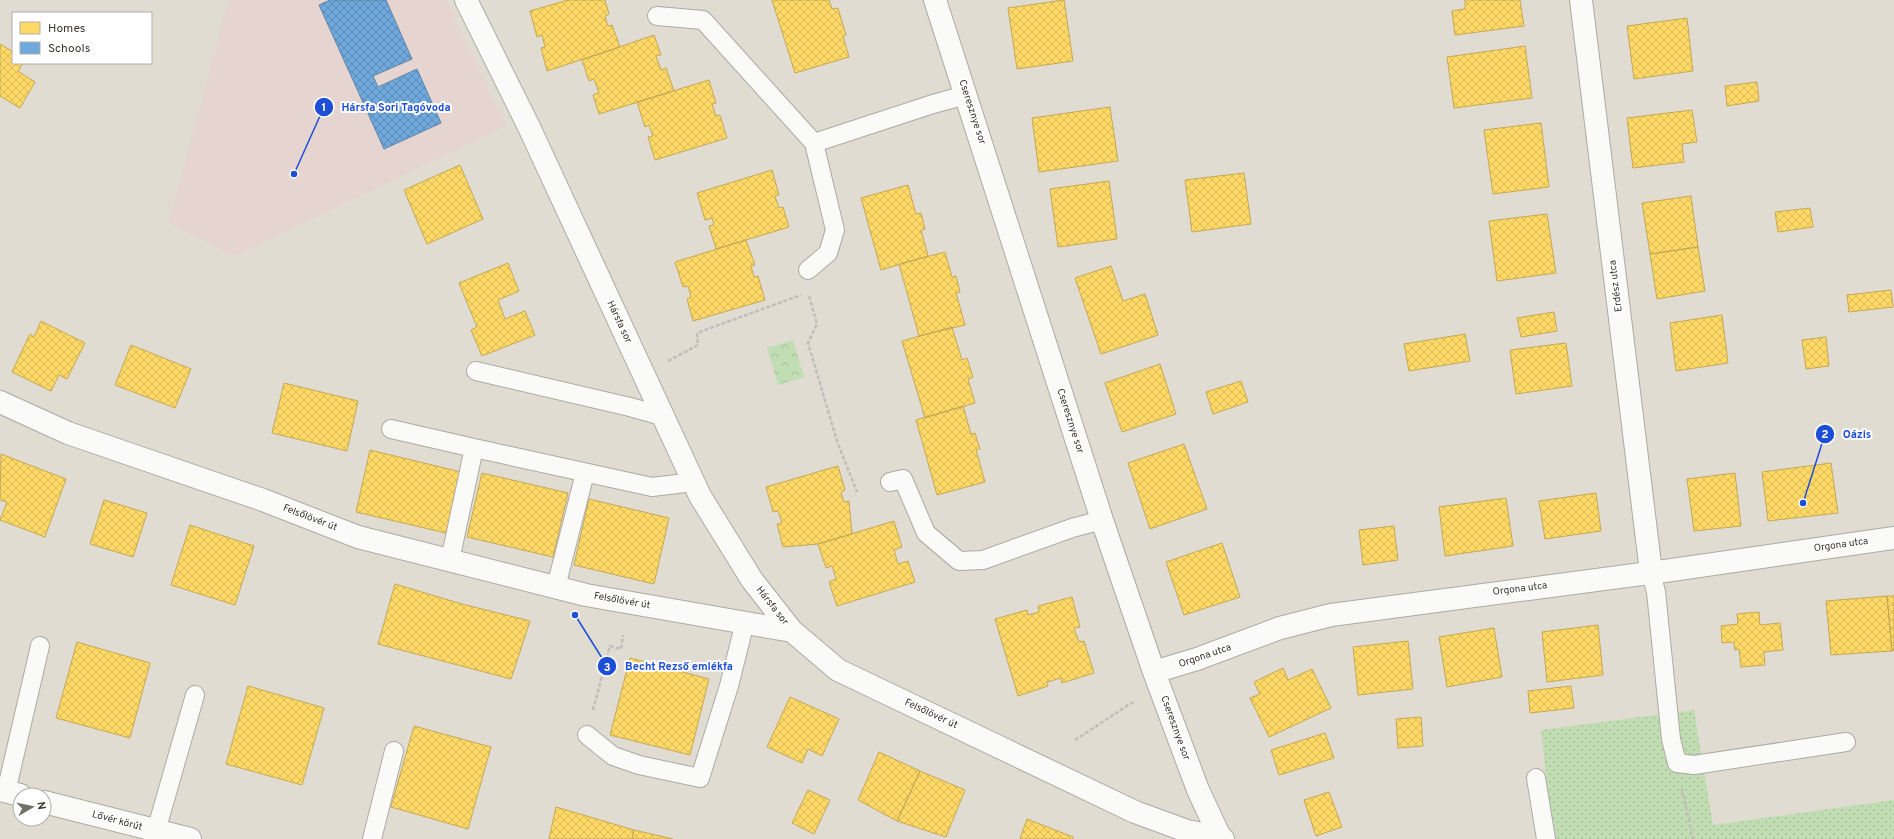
<svg xmlns="http://www.w3.org/2000/svg" width="1894" height="839" viewBox="0 0 1894 839" font-family="Overpass,sans-serif">
<style>
.education{fill:#e5d4cf}
.grass{fill:url(#grass-dots)}
.park{fill:url(#park-crowns)}
.homes{fill:url(#homes-cross-hatch);stroke:#c4a856}
.schools{fill:url(#schools-cross-hatch);stroke:#5f86a8}
.lines{fill:none;stroke-linecap:round;stroke-linejoin:round}
.service-casing{stroke:#adaaa2;stroke-width:20}
.minor-casing{stroke:#adaaa2;stroke-width:24}
.path{stroke:#bfbeba;stroke-width:2.5;stroke-dasharray:4 2;stroke-linecap:butt}
.service{stroke:#fafaf8;stroke-width:18}
.minor{stroke:#fafaf8;stroke-width:22}
.labels{text-anchor:middle;dominant-baseline:central;stroke-width:4;stroke-linejoin:round;paint-order:stroke}
.street-label{font-size:10px;fill:#39362f;stroke:#fff}
.leader{fill:none;stroke:#1d4ed8;stroke-width:1.5}
.callout-dot{fill:#1d4ed8;stroke:#fff;stroke-width:1.5}
.mark-label{font-size:12px;text-anchor:middle;font-weight:bold;fill:#fff}
.callout-label{font-size:11px;text-anchor:middle;font-weight:bold;fill:#1d4ed8;stroke:#fff;stroke-width:4;stroke-linejoin:round;paint-order:stroke}
</style>
<defs>
<pattern id="grass-dots" width="8" height="8" patternUnits="userSpaceOnUse"><rect width="8" height="8" fill="#c0ddb3"/><path d="M2 2h.1M6 6h.1" fill="none" stroke="#a6be9a" stroke-width="1.8" stroke-linecap="round"/></pattern>
<pattern id="park-crowns" width="20" height="18" patternUnits="userSpaceOnUse"><rect width="20" height="18" fill="#c0ddb3"/><path d="M2 6a3 3 0 1 1 6 0M12 15a3 3 0 1 1 6 0" fill="none" stroke="#a6be9a"/></pattern>
<pattern id="homes-cross-hatch" width="8" height="8" patternUnits="userSpaceOnUse"><rect width="8" height="8" fill="#ffd966"/><path d="M0 0l8 8M0 8l8-8" fill="none" stroke="#dbbb59"/></pattern>
<pattern id="schools-cross-hatch" width="8" height="8" patternUnits="userSpaceOnUse"><rect width="8" height="8" fill="#6fa8dc"/><path d="M0 0l8 8M0 8l8-8" fill="none" stroke="#5c8ab3"/></pattern>
</defs>
<rect width="100%" height="100%" fill="#e0dcd2"/>
<path class="education" d="M229,0H446L506,126L234,256L169,223Z"/>
<path class="grass" d="M1694,710L1713,825L1894,800V839H1553L1541,730Z"/>
<path class="park" d="M793,340L804,377L778,385L767,348Z"/>
<path class="homes" d="M568,0H605L609,14L605,16L606,20L608,26L612,25L620,47L547,71L541,48L545,47L542,35L537,37L530,11Z
M772,0H829L832,9L838,8L846,35L843,36L849,57L795,73Z
M1064,0L1073,61L1017,69L1008,8Z
M1465,0H1520L1524,26L1455,35L1452,11L1465,9Z
M1687,18L1693,71L1634,79L1627,26Z
M654,35L661,55L656,56L661,70L666,68L674,91L599,114L593,95L599,93L594,79L589,81L582,60Z
M0,44L13,52V63H23L18,71L35,82L20,108L0,96Z
M1525,46L1532,98L1454,108L1447,57Z
M709,80L716,103L712,104L716,116L720,115L727,138L655,160L648,137L653,136L649,125L645,127L637,102Z
M1757,82L1759,101L1727,106L1725,86Z
M1110,107L1118,161L1039,172L1032,118Z
M1692,110L1697,142L1682,144L1684,162L1633,168L1627,118Z
M1541,123L1549,187L1493,194L1484,130Z
M460,165L483,219L427,244L404,190Z
M772,170L779,195L775,196L779,208L783,207L789,227L716,249L709,226L714,225L712,218L705,220L697,193Z
M1244,173L1251,224L1192,232L1185,180Z
M1109,181L1117,239L1058,247L1050,189Z
M908,185L916,214L921,213L925,229L921,230L928,256L881,270L861,198Z
M1691,196L1698,247L1650,254L1642,203Z
M1810,208L1813,227L1778,232L1775,212Z
M1547,214L1556,273L1497,281L1489,221Z
M746,240L755,265L751,266L754,277L758,276L765,300L693,321L687,299L691,297L688,286L683,287L675,262Z
M1698,247L1705,291L1657,299L1650,254Z
M945,252L952,277L956,276L960,292L956,293L965,325L919,336L899,264Z
M508,263L519,291L498,300L505,319L525,311L535,335L482,356L471,330L477,327L459,283Z
M1111,266L1123,301L1145,294L1158,335L1101,354L1075,278Z
M1891,290L1893,307L1849,312L1847,295Z
M1554,312L1557,331L1521,337L1517,318Z
M1722,315L1728,363L1676,371L1670,323Z
M41,321L85,343L67,379L59,375L51,391L12,372L30,334L34,337Z
M952,327L962,360L967,358L973,377L968,379L975,403L925,418L902,341Z
M1465,334L1470,361L1409,371L1404,344Z
M1826,337L1829,366L1806,369L1802,340Z
M1566,343L1572,386L1516,394L1510,350Z
M131,345L191,369L175,408L115,385Z
M1160,364L1176,414L1122,432L1105,383Z
M1241,381L1248,402L1213,414L1206,392Z
M284,383L358,401L347,451L272,433Z
M963,406L971,434L975,433L977,440L980,449L976,450L985,482L937,495L916,420Z
M1184,444L1207,509L1150,529L1128,463Z
M370,450L461,472L446,533L356,512Z
M1,454L66,479L45,537L0,520L7,502L0,500Z
M1831,463L1838,513L1768,521L1762,472Z
M838,466L845,490L841,492L844,502L849,501L852,534L818,544L783,547L777,524L782,523L778,511L773,512L766,487Z
M482,473L568,493L553,557L467,537Z
M1735,473L1741,526L1694,531L1687,479Z
M1596,493L1601,531L1545,539L1539,501Z
M1506,498L1513,546L1445,556L1439,507Z
M589,499L669,518L654,584L574,565Z
M104,500L147,513L133,557L90,544Z
M894,521L902,547L894,550L898,564L908,561L915,582L837,606L829,582L836,579L832,566L826,568L818,544Z
M190,525L254,546L235,605L171,585Z
M1394,526L1398,560L1363,565L1359,530Z
M1222,543L1240,597L1184,615L1166,562Z
M395,584L462,604L530,621L511,679L378,644Z
M1887,596H1894V650L1892,651Z
M1887,596L1892,651L1831,655L1826,601Z
M1072,597L1080,627L1074,628L1079,642L1084,641L1094,673L1062,683L1061,678L1047,682L1048,686L1018,696L995,619L1027,610L1028,615L1039,612L1038,606Z
M1759,612L1760,625L1780,623L1783,650L1764,652L1765,665L1741,667L1739,649L1735,650L1734,642L1722,643L1721,626L1738,624L1737,614Z
M1598,625L1603,675L1547,682L1542,632Z
M1494,628L1502,677L1447,687L1439,637Z
M1408,641L1413,689L1358,695L1353,647Z
M77,642L150,663L130,738L56,718Z
M630,658L709,679L690,755L610,735Z
M1283,668L1288,680L1312,669L1331,708L1269,737L1250,698L1260,694L1254,682Z
M248,686L324,708L302,785L226,764Z
M1571,686L1574,708L1530,713L1528,691Z
M790,697L839,719L822,756L808,749L802,763L767,747Z
M1421,717L1423,746L1398,748L1396,719Z
M414,726L491,747L468,829L391,807Z
M1325,733L1334,758L1279,775L1271,750Z
M879,752L920,771L897,821L858,800Z
M920,771L965,790L946,837L897,821Z
M808,790L830,800L814,834L792,823Z
M1329,792L1342,827L1316,836L1304,800Z
M556,807L634,830L632,839H549Z
M1027,819L1073,837V839H1020Z
M634,830L673,839H632Z"/>
<path class="schools" d="M330,0H386L412,59L373,76L378,87L417,69L441,123L384,149L319,5Z"/>
<g class="lines">
<g class="service-casing">
<path id="service" d="M657,16L703,20L814,143L933,104L966,95
M808,270L828,253L835,230L814,143
M476,371L630,407L662,416
M391,429L474,448L652,487L694,482
M890,482L903,479L926,533L959,561L983,560L1072,528L1102,520
M450,560L474,448
M1651,572L1656,592L1671,739L1677,763L1694,765L1846,742
M556,587L585,473
M587,735L613,756L639,765L700,778L729,686L745,622
M1536,778L1546,839
M6,792L40,646
M156,831L195,695
M372,839L394,751"/>
</g>
<g class="minor-casing">
<path id="minor" d="M466,0L529,127L700,496L752,580L792,631L838,670L1135,812L1187,831L1220,837L1223,839
M935,0L1102,520L1154,672L1198,790L1220,837
M1581,0L1651,572
M0,402L68,433L263,500L358,537L586,595L792,631
M1154,672L1197,659L1280,628L1331,615L1672,570L1894,538
M0,790L20,795
M44,802L190,839"/>
</g>
<path class="path" d="M809,296L817,324L808,343L837,441L857,492
M668,361L698,345L697,333L801,295
M593,710L610,646L621,649L623,635
M1075,740L1133,702
M1682,789L1693,839"/>
<use href="#service" class="service"/>
<use href="#minor" class="minor"/>
</g>
<g class="labels">
<g class="street-label">
<text transform="translate(972 112) rotate(72)">Cseresznye sor</text>
<text transform="translate(1616 286) rotate(-97)">Erdész utca</text>
<text transform="translate(619 322) rotate(65)">Hársfa sor</text>
<text transform="translate(1070 421) rotate(72)">Cseresznye sor</text>
<text transform="translate(310 518) rotate(21)">Felsőlövér út</text>
<text transform="translate(1841 545) rotate(-8)">Orgona utca</text>
<text transform="translate(1520 589) rotate(-7)">Orgona utca</text>
<text transform="translate(622 601) rotate(10)">Felsőlövér út</text>
<text transform="translate(772 606) rotate(52)">Hársfa sor</text>
<text transform="translate(1205 656) rotate(-19)">Orgona utca</text>
<text transform="translate(931 714) rotate(25)">Felsőlövér út</text>
<text transform="translate(1175 728) rotate(70)">Cseresznye sor</text>
<text transform="translate(117 821) rotate(15)">Lővér körút</text>
</g>
</g>
<path class="leader" d="M294 174L324 107M1803 503L1825 434M575 615L607 666"/>
<g class="callout-dot">
<circle cx="294" cy="174" r="4"/>
<circle cx="1803" cy="503" r="4"/>
<circle cx="575" cy="615" r="4"/>
<circle cx="324" cy="107" r="10"/>
<circle cx="1825" cy="434" r="10"/>
<circle cx="607" cy="666" r="10"/>
</g>
<g class="mark-label">
<text x="324" y="111">1</text>
<text x="1825" y="438">2</text>
<text x="607" y="671">3</text>
</g>
<g class="callout-label">
<text x="396" y="111">Hársfa Sori Tagóvoda</text>
<text x="1857" y="438">Oázis</text>
<text x="679" y="670">Becht Rezső emlékfa</text>
</g>
<rect x="12" y="12" width="140" height="52" fill="#ffffff" stroke="#b0afac"/>
<rect x="20" y="22" width="20" height="12" fill="#ffd966" stroke="#b0afac"/>
<text x="48" y="32" font-size="12" fill="#39362f">Homes</text>
<rect x="20" y="42" width="20" height="12" fill="#6fa8dc" stroke="#b0afac"/>
<text x="48" y="52" font-size="12" fill="#39362f">Schools</text>
<g transform="translate(32 807) rotate(81)"><circle r="19" fill="#ffffff" stroke="#b0afac"/>
<path d="M0-3L7 15L0 10L-7 15Z" fill="#737068"/>
<text y="-6" font-size="11" font-weight="bold" text-anchor="middle" fill="#39362f">N</text>
</g>
</svg>
